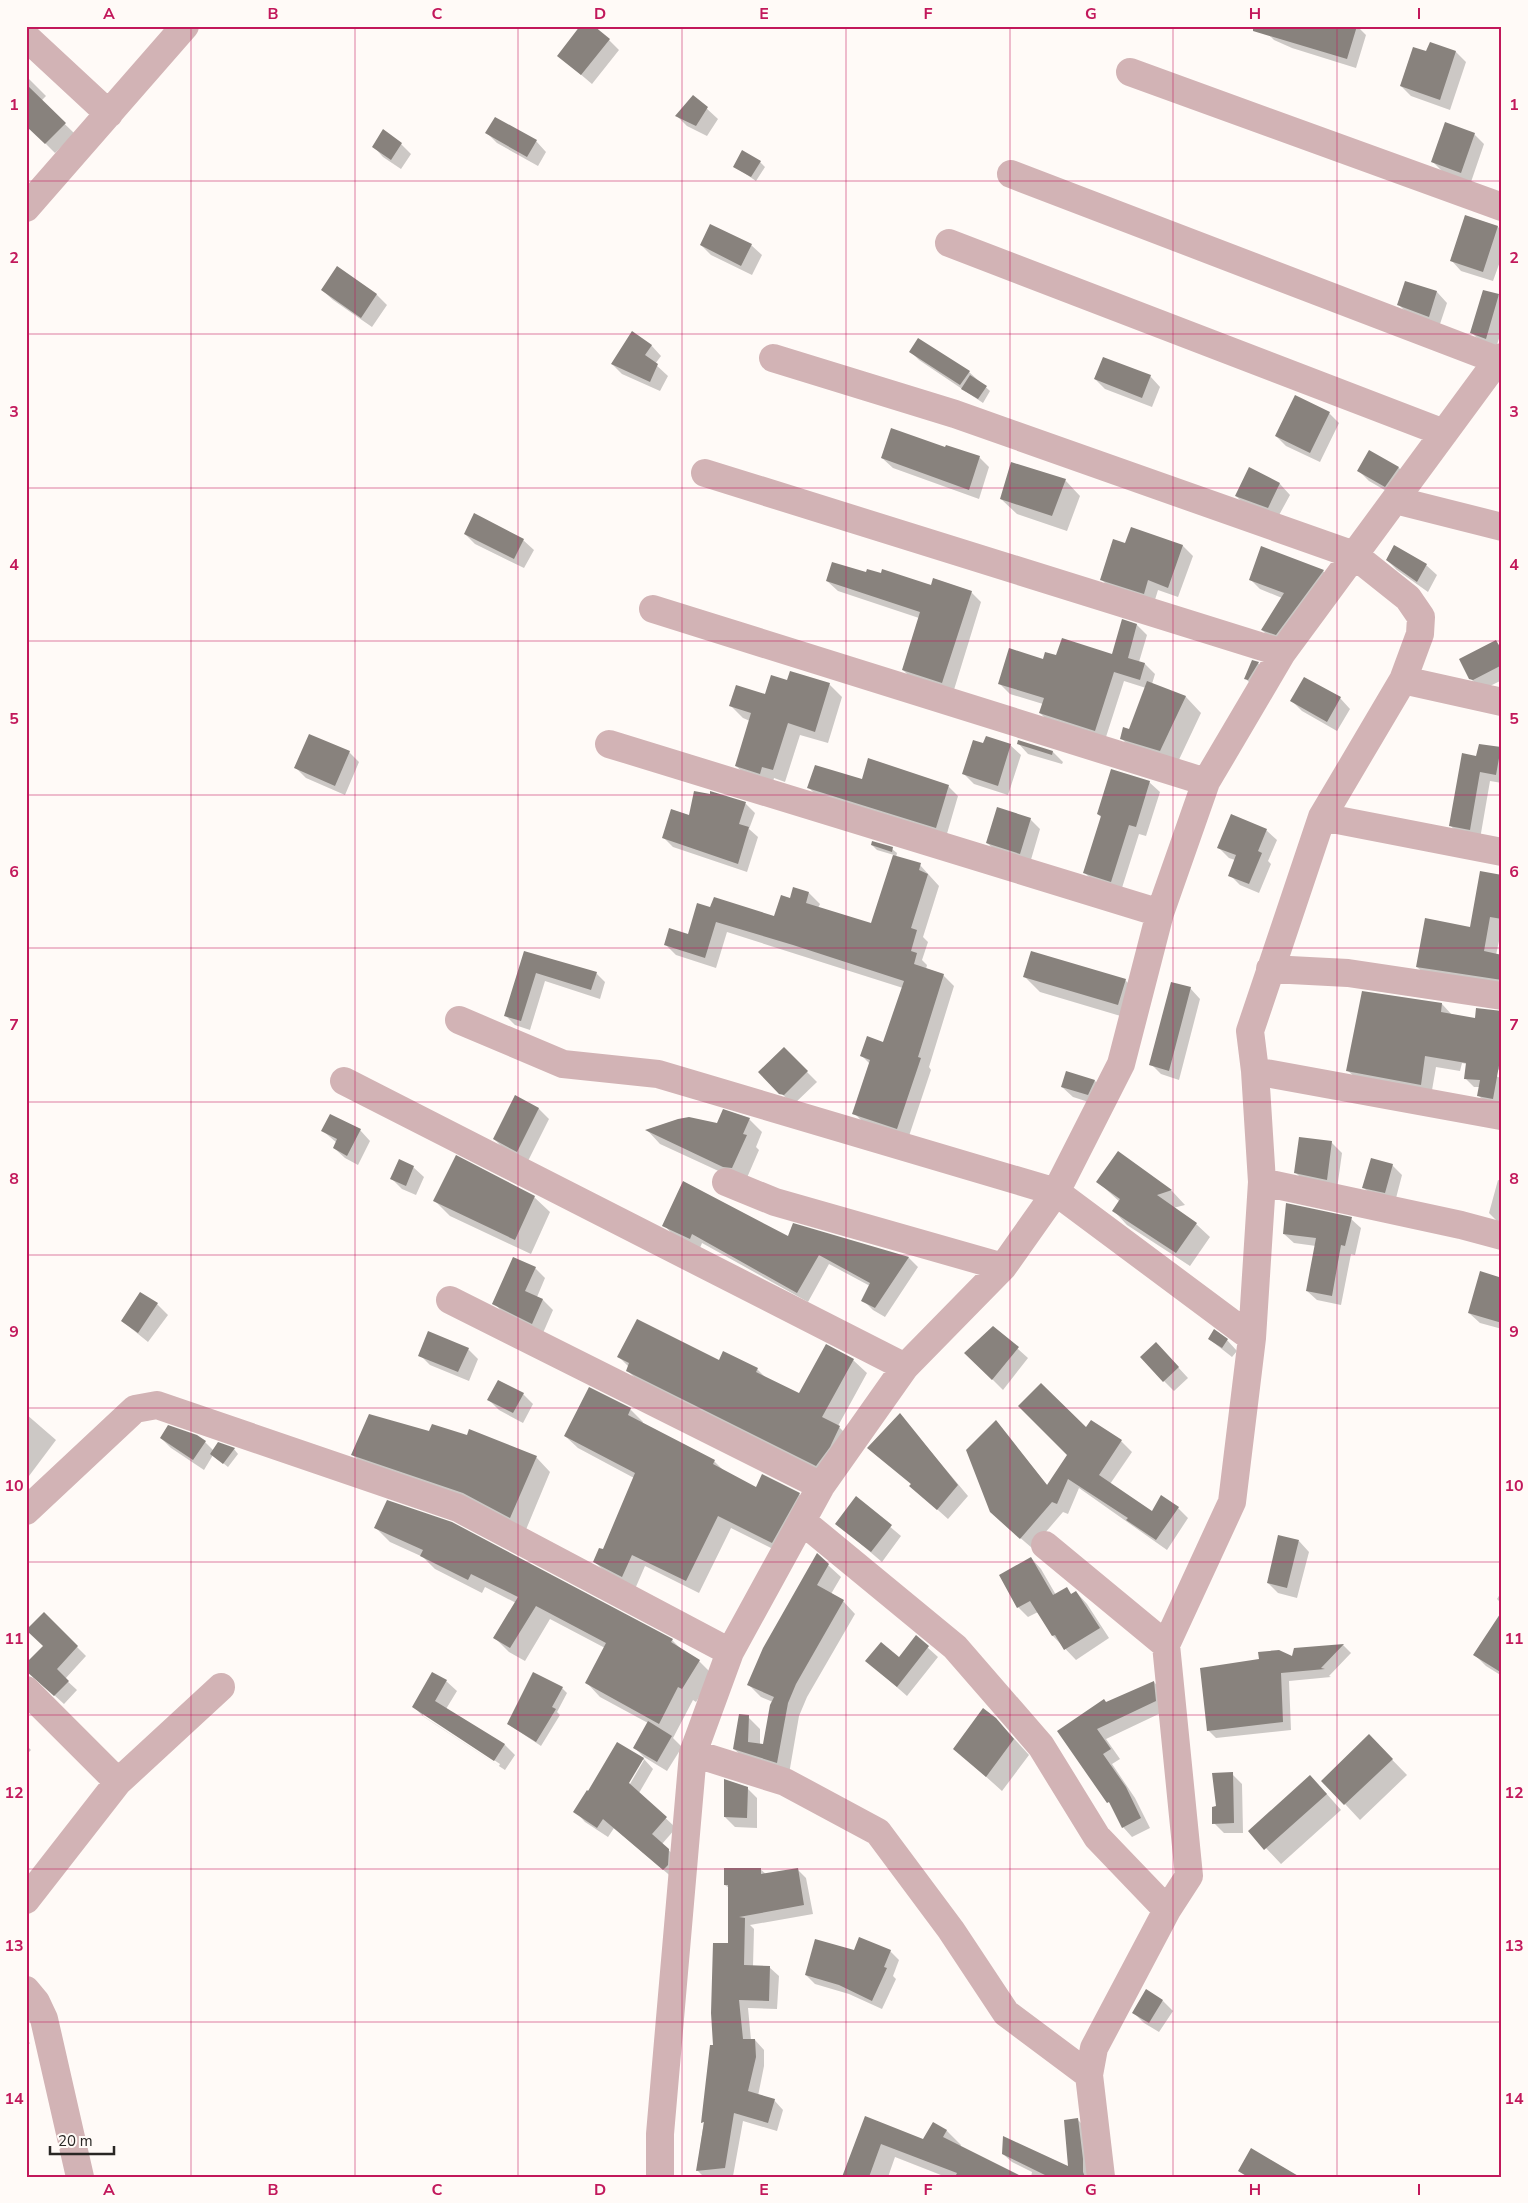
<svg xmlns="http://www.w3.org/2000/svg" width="1528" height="2203" viewBox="0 0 1528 2203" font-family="'Nunito Sans',sans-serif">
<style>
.shadow{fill:#0003;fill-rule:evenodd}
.building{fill:#88827d}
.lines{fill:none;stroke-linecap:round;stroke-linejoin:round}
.minor{stroke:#d2b3b5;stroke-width:28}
.grid{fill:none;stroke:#c2185b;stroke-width:1;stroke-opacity:0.55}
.neatline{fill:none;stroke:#c2185b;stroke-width:2}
.grid-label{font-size:16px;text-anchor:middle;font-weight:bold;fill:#c2185b}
</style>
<rect width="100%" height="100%" fill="#fffaf7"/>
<path class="shadow" d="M1266,26H1357L1366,35L1356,68L1292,48L1274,40L1265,31Z
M609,40L619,50L592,84L559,56Z
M1456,52L1466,62L1450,110L1411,96L1401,86L1427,53Z
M26,76L46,96L41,101L75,134L55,153L26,124Z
M693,96L718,119L707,136L687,126L677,116Z
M487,133L536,141L546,152L538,166L497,143Z
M1474,134L1484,144L1471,182L1443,172L1433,162Z
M401,144L411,154L401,169L383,157L373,146Z
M760,162L765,167L756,181L734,166Z
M1465,217L1498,227L1502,231V256L1493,281L1461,271L1451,260Z
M701,245H751L762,255L752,275L711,255Z
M337,268L377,295L387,305L372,327L333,300L322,290Z
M1406,282L1437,292L1447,303L1439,327L1409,315L1399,305Z
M1498,295L1502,299V329L1496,348L1482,343L1472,333Z
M651,345L661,356L655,364L668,376L660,391L622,374L612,364Z
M911,352L969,372L990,391L983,403L919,360Z
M1150,376L1160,387L1152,407L1105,389L1095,379Z
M1329,413L1339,423L1320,462L1286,446L1276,436Z
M1370,452L1399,468L1409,478L1395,496L1369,481L1359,471Z
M979,457L989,467L979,499L893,468L882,458Z
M1250,469L1280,484L1290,495L1278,517L1246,506L1236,496Z
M1065,480L1080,496L1067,531L1017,514L1001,499Z
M1132,528L1183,546L1193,556L1178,597L1158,590L1154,603L1112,590L1102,580L1126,545Z
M465,534L523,540L534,550L524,568L475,544Z
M1387,560L1426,565L1437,575L1428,592L1397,570Z
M1323,571L1333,581L1286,644L1272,640L1262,630L1282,598L1260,589L1250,579Z
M867,574L971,592L981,602L953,693L913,680L903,670L919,618L838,591L827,581Z
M1123,621L1137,625L1147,635L1139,662L1145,664L1155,674L1152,684L1186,697L1201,713L1176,766L1137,754L1121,738L1130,731L1146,688L1124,681L1105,740L1050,723L1040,713L1043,704L1010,694L1000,684L1044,660L1057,657L1113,655Z
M1496,642L1502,648V680L1484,689H1481L1470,678Z
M1258,663L1262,668L1250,683L1245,678Z
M788,682L829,684L842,697L828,743L800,735L785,782L774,778L772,786L749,778L736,766L750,721L743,718L731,706L766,696Z
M1340,698L1350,709L1337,731L1302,711L1292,701Z
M1018,743L1053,752L1063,762L1062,764L1028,754Z
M984,744L1010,745L1021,755L1008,795L974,784L964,774Z
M1500,749L1502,750V783L1490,781L1480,839L1460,836L1450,825L1477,757Z
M349,752L359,762L345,795L306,778L296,768Z
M862,781L948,786L958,796L946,837L819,798L809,788Z
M1149,782L1160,792L1146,836L1139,834L1121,891L1095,883L1085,873L1102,818L1098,814Z
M711,793L746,804L755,813L749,829L758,837L747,872L673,847L664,838L690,817Z
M1030,819L1040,829L1030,863L998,853L987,843Z
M1266,830L1277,840L1268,861L1271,864L1259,893L1240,885L1230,875L1235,860L1229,858L1219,848Z
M872,845L892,849L897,853L896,857L920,865L939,886L923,937L928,942L922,960L927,965L926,969L943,975L954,986L929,1067L931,1070L908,1139L865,1124L854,1113L870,1064L862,1056L884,1043L903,988L727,932L716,968L676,955L665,944L688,936L711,909L775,917L791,899L809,893L820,904L818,908L872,924L894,855L877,850Z
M1502,876V927L1496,955L1502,956V989L1429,978L1417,967L1471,928Z
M525,952L596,973L605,982L600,999L545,981L530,1030L515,1025L506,1016Z
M1025,977L1125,980L1141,996L1134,1020L1040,992Z
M1190,988L1200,999L1179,1080L1161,1074L1151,1064Z
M1363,992L1442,1004L1453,1016L1476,1020L1502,1012V1070L1479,1067L1502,1079V1107L1486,1103L1478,1095L1480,1087H1474L1466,1079L1467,1064L1462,1063L1460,1071L1436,1067L1431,1096L1359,1081L1347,1070Z
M784,1049L817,1082L794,1104L791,1103L760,1072Z
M1067,1072L1095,1081L1105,1091L1098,1105L1073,1097L1062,1087Z
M515,1097L539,1109L549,1119L528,1161L504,1149L494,1139Z
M749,1119L762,1132L756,1147L759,1150L746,1180H738L660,1144L648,1131L718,1125Z
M360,1130L370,1141L358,1165L345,1158L334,1148L337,1143L323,1131Z
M1331,1142L1342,1153L1337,1189L1306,1183L1295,1172Z
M1118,1153L1172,1191L1185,1205L1173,1208L1196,1224L1210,1237L1190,1266L1127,1225L1114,1211L1120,1202L1098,1182Z
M1392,1165L1402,1175L1395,1202L1373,1197L1363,1187Z
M413,1167L424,1177L416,1195L402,1189L392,1179Z
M1498,1180L1502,1181V1223L1498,1222L1489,1213Z
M534,1197L550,1212L531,1254L450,1216L435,1201Z
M1351,1219L1361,1228L1355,1255L1351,1254L1341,1305L1317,1300L1307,1291L1316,1246L1294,1243L1284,1234Z
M664,1225L789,1238L793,1225L909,1258L918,1267L885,1317L873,1310L863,1300L870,1286L829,1264L808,1302L702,1243L700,1248L673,1235Z
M535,1268L545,1278L537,1297L543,1300L553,1310L543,1333L504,1314L494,1303Z
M1502,1279V1329L1480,1323L1469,1313Z
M141,1293L157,1304L168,1315L148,1342L122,1321Z
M993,1327L1028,1358L1003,1390L966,1353Z
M1209,1339L1227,1340L1237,1351L1232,1357Z
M468,1349L478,1359L469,1381L430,1365L420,1355Z
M1166,1354L1188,1378L1174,1391L1164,1381Z
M619,1357L719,1362L757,1369L767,1379L800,1395L853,1360L867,1373L838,1426L852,1440L830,1478L641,1384L627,1370L629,1367Z
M523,1394L533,1404L523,1423L499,1410L489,1400Z
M630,1409L643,1422L642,1424L714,1461L725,1472L757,1489L799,1494L811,1506L785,1555L731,1528L699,1593L645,1566L635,1589L607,1574L594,1561L604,1551L634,1478L578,1448L565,1436Z
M26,1414L56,1440L26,1480Z
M900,1415L968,1496L948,1519L911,1486Z
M996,1422L1048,1486L1086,1429L1121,1441L1132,1452L1110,1484L1152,1513L1178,1508L1188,1518L1167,1550L1079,1488L1068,1514L1063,1512L1032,1548L1002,1522Z
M430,1432L536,1457L550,1472L525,1532L367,1469L353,1455Z
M161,1438L205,1442L214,1451L234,1449L238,1454L228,1467L213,1455L204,1470L171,1448Z
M856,1498L901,1536L882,1562L836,1523Z
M376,1528L672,1640L681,1649L699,1661L713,1675L696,1702L693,1700L673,1738L682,1747L667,1771L644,1757L634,1747L648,1723L600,1697L587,1683L605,1648L550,1619L525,1661L509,1652L495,1638L516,1603L485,1587L482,1593L435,1569L423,1557L390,1542Z
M1299,1541L1309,1552L1297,1598L1278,1593L1268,1583Z
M817,1555L841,1577L831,1594L843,1601L855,1614L807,1697L799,1716L789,1774L747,1761L734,1749L748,1717L760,1729V1745L764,1746L773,1702L761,1697L749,1685Z
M1031,1558L1041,1569L1056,1595L1066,1589L1072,1595L1077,1593L1087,1604L1109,1638L1076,1660L1053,1636L1038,1612L1028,1617L1018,1607Z
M1502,1591V1604L1497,1599Z
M1502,1613V1676L1486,1666L1475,1655Z
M44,1614L86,1656L65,1679L77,1690L64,1704L33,1676L44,1646Z
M916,1637L938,1657L907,1696L867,1661L899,1658Z
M1343,1645L1351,1653L1329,1676L1331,1677L1289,1681L1291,1730L1216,1738L1208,1730L1293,1657L1295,1650Z
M433,1674L446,1681L457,1691L446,1709L505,1745L515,1755L505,1770L424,1717L414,1707ZM423,1713L500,1764L499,1766L423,1716Z
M1154,1682L1163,1692L1165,1711L1106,1739L1120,1759L1112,1764L1135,1798L1150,1828L1132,1837L1123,1827L1114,1809L1059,1732L1107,1704Z
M562,1688L567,1693L557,1712L560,1715L541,1746L508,1724Z
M995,1718L1029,1755L1002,1791L955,1749Z
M1369,1736L1407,1775L1360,1820L1345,1804Z
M618,1744L643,1758L653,1769L639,1793L676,1828L662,1844L679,1860L677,1875L674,1879L614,1828L608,1837L585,1822L575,1811L588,1792L589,1793ZM641,1760H644L627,1789L625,1788Z
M26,1745L31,1750L26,1755Z
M1232,1774L1242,1784L1243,1833H1224L1214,1823Z
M747,1788L757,1798V1828L735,1827L725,1817Z
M1325,1792L1341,1810L1281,1864L1250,1831Z
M760,1869L766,1874L797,1869L806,1878L813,1914L750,1925L754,1929L753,1966L769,1967L779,1976L777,2009L748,2008L751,2040H755L764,2050V2066L758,2096L774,2100L783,2110L777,2131L743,2121L733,2176L704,2177L697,2170L729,1945V1888L725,1885Z
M890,1951L899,1960L893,1976L896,1979L882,2009L849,1994L815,1984L806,1975L854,1952Z
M1163,2001L1173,2011L1159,2032L1144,2023L1133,2012Z
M26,2040L30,2043L26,2047Z
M865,2118L924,2140L933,2123L947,2131L961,2145L960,2147L1010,2177H946L895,2157L888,2177H843Z
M1078,2120L1086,2128L1091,2177H1031L1032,2172L1012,2162L1003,2154L1070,2168Z"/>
<path class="building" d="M580,26H594L610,39L581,75L557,56Z
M1253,26H1357L1347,59L1253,31Z
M1430,42L1456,51L1440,100L1400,86L1413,47L1426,51Z
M26,84L66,123L45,144L26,126Z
M693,95L708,107L696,126L675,116Z
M495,117L537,140L527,157L485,133Z
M1445,122L1475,133L1461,173L1431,162Z
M383,129L402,143L391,160L372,147Z
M742,150L761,161L751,177L733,167Z
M1465,215L1498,226L1483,272L1450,261Z
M710,224L752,244L741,266L700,245Z
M337,266L377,294L361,318L321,290Z
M1405,281L1437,291L1429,317L1397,305Z
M1483,290L1499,294L1486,339L1470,333Z
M632,331L652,345L645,355L658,364L650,382L611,364Z
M918,338L970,371L960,385L909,352Z
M1103,357L1151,375L1142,398L1094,379Z
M970,375L987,386L978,399L961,389Z
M1295,395L1330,412L1310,453L1275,436Z
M891,428L945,447L946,445L980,456L969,490L881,458Z
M1369,450L1399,467L1385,487L1357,471Z
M1011,462L1066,479L1052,516L1000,499Z
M1249,467L1280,483L1268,508L1235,496Z
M474,513L524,539L514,559L464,534Z
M1131,527L1183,545L1168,588L1148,580L1144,594L1100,580L1113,539L1125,543Z
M1394,545L1427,564L1417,582L1386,560Z
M1261,546L1324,570L1276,635L1261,630L1284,593L1249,580Z
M832,562L866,572L867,569L881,573L882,569L931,585L933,578L972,591L942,683L902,670L920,612L826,581Z
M1122,619L1137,624L1128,658L1145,663L1140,680L1114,672L1095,731L1039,713L1044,698L998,684L1009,648L1043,659L1045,652L1056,655L1062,638L1112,654Z
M1496,640L1502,651V665L1473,680L1469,679L1459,659Z
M1252,660L1259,662L1248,680L1244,679Z
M790,671L830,683L815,732L788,723L773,770L762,767L760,774L735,766L751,713L729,706L736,685L765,694L771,675L787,680Z
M1304,677L1341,697L1327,722L1290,701Z
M1147,681L1186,696L1160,751L1120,739L1123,727L1129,729Z
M309,734L350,751L335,786L294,768Z
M986,736L1011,744L998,786L962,774L973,740L983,743Z
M1018,740L1053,751L1052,755L1017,744Z
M1479,744L1501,747L1496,775L1480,772L1470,830L1449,826L1462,753L1476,756Z
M868,758L949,785L936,828L807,788L815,765L862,779Z
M1111,769L1150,781L1136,827L1129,825L1111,882L1083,873L1101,816L1097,814Z
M694,791L710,794V791L746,802L739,824L749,827L738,864L662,838L671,809L689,815Z
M997,807L1031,818L1020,854L986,843Z
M1231,814L1267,829L1258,851L1262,853L1249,884L1228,876L1236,855L1217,848Z
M872,841L893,847L892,852L871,845Z
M893,855L921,863L919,870L928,874L911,928L917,930L911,951L917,953L914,964L944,974L918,1057L921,1058L897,1129L852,1114L870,1060L860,1056L867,1036L883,1042L904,981L793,945L716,922L705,958L664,945L669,928L688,934L697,903L710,907L714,897L774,916L781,895L790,898L793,887L809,892L806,903L871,923Z
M1480,871L1502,875V919L1490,917L1484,951L1502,955V980L1416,967L1425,918L1470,927Z
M524,951L597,972L591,990L536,973L521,1021L504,1016Z
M1031,951L1126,979L1118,1005L1023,977Z
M1171,982L1191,987L1169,1071L1149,1065Z
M1362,991L1442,1003L1441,1012L1475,1018L1476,1008L1502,1011V1049L1493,1099L1477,1096L1480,1080L1464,1079L1466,1063L1425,1056L1421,1085L1346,1071Z
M784,1047L808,1071L784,1095L779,1094L758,1072Z
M1066,1071L1095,1080L1088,1095L1061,1087Z
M515,1095L539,1108L517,1152L493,1139Z
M723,1109L750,1118L743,1134L747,1135L732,1168L723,1167L645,1130L678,1119L689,1117L717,1123Z
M330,1114L361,1129L347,1156L333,1148L337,1139L321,1131Z
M1299,1137L1332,1141L1327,1180L1294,1173Z
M1118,1151L1172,1190L1157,1195L1197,1223L1176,1253L1112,1211L1120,1199L1096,1182Z
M456,1155L535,1196L515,1240L433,1201Z
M1371,1158L1393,1164L1385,1193L1362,1188Z
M399,1159L414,1166L406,1186L390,1179Z
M683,1181L788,1236L793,1223L909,1257L875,1308L861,1301L870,1283L819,1255L797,1293L692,1234L690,1239L662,1226Z
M1286,1203L1352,1217L1345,1246L1341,1245L1332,1296L1306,1291L1316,1238L1283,1234Z
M513,1257L536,1267L525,1291L543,1299L532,1324L492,1304Z
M1480,1271L1502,1278V1323L1468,1313Z
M140,1292L158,1303L138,1333L121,1321Z
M637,1319L719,1360L723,1351L758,1368L756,1372L799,1393L826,1344L854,1359L822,1417L840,1426L830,1447L816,1466L626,1371L629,1363L617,1357Z
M993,1326L1019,1347L992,1380L964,1353Z
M1214,1329L1228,1339L1222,1348L1208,1339Z
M428,1331L469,1348L458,1372L418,1356Z
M1156,1342L1179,1367L1163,1382L1140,1357Z
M498,1380L524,1393L513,1413L487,1400Z
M1041,1383L1086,1427L1091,1420L1122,1440L1099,1475L1152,1511L1161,1495L1179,1507L1156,1540L1126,1520L1128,1518L1068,1479L1057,1504L1052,1502L1020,1539L990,1512L966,1450L996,1420L1047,1485L1067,1455L1018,1406Z
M589,1387L631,1408L628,1415L715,1460L713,1464L756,1487L762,1474L800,1493L772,1543L718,1516L686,1581L632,1555L622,1577L593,1562L599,1548L603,1549L635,1473L564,1436Z
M900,1413L958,1485L937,1510L909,1486L911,1484L867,1448Z
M369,1414L429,1431L432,1424L467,1435L469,1429L537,1456L510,1518L463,1493L351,1455Z
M168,1425L197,1435L206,1441L193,1460L160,1438Z
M218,1442L235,1448L223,1464L210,1454Z
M856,1496L892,1525L871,1552L835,1524Z
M387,1500L452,1522L673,1639L671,1642L700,1660L682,1689L678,1687L659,1724L585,1683L606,1643L536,1606L510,1648L493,1638L518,1597L471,1574L468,1580L420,1556L423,1550L374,1528Z
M1278,1535L1299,1540L1287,1588L1267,1583Z
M817,1553L829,1564L817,1585L844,1600L796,1684L788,1703L777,1763L733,1749L739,1714L749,1715L748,1742L763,1744L770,1705L774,1697L747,1685L763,1648Z
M1031,1557L1053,1595L1067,1587L1071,1594L1076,1591L1100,1628L1064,1650L1055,1635L1052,1636L1030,1601L1017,1608L999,1575Z
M1502,1611V1673L1473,1655Z
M44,1612L78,1646L57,1669L69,1681L54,1696L26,1671V1663L43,1646L26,1630Z
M916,1635L929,1646L897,1687L865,1661L881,1642L899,1657Z
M1344,1644L1321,1668L1325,1669L1281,1673L1283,1722L1207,1731L1200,1668L1259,1659L1258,1652L1279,1650L1292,1656L1294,1648Z
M432,1672L447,1680L435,1701L505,1744L494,1761L412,1707Z
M533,1672L563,1687L552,1707L556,1709L536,1742L507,1724Z
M1154,1681L1156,1701L1097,1729L1111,1749L1103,1754L1126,1787L1141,1818L1122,1828L1109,1802L1107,1803L1057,1731L1104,1699L1106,1702Z
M983,1708L996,1718L1014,1739L986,1777L953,1749Z
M648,1721L672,1736L657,1762L633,1748Z
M1369,1734L1393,1759L1344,1805L1321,1781Z
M617,1742L644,1758L629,1783L667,1817L652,1834L669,1849L668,1865L663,1870L603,1819L597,1828L573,1812L587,1790L588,1791Z
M1233,1772L1234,1823L1212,1824V1807L1216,1806L1212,1773Z
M1310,1775L1327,1794L1264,1850L1248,1831Z
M724,1779L748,1787L747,1818L724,1817Z
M724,1868H761V1874L798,1868L804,1905L739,1917L745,1918L744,1965L770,1966L769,2001L739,2000L743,2039H755L756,2057L748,2091L775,2099L768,2123L734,2113L725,2168L696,2171L704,2122L701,2123L710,2045H713L711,2013L713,1943H728V1885H724Z
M859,1937L891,1950L884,1967L887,1968L872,2001L839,1985L805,1975L815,1939L854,1950Z
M1146,1989L1163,2000L1149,2023L1132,2013Z
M865,2116L923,2139L933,2122L947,2130L943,2137L1023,2177H955L957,2173L881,2144L869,2177H842Z
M1078,2118L1083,2159V2172L1085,2177H1049L1002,2154L1003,2136L1068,2166L1064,2120Z
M1251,2148L1300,2177H1248L1238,2171Z"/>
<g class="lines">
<path class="minor" d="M26,37L109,114
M1130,72L1502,207
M1011,174L1502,362
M26,208L185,26
M949,243L1444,433
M773,358L955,414L1354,555L1408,598L1421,617L1420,634L1403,680L1322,817L1250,1031L1255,1071L1262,1182L1252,1338L1232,1502L1166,1645L1189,1876L1167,1910L1094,2048L1089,2075L1101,2177
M705,473L1282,653
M1395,500L1502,527
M653,609L1206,782
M1403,680L1502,702
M609,744L1160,913
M1322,817L1502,852
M1270,969L1348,973L1502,996
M459,1020L563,1064L658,1074L1056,1192L1252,1338
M1255,1071L1501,1116
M344,1081L905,1367
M726,1182L775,1202L1003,1267
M1262,1182L1461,1225L1502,1236
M450,1300L821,1486
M26,1511L135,1409L157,1405L458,1508L730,1652
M802,1521L955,1647L1041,1746L1097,1837L1167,1910
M1045,1545L1166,1645
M26,1690L118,1782
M693,1753L785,1782L878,1832L951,1930L1006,2013L1089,2075
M26,1900L118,1782L221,1687
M26,1990L36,2002L44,2019L80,2177
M660,2177V2134L693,1753L730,1652L821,1486L905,1367L1003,1267L1056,1192L1121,1064L1160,913L1206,782L1282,653L1497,361L1502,357"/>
</g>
<path class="grid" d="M191,26V2177M355,26V2177M518,26V2177M682,26V2177M846,26V2177M1010,26V2177M1173,26V2177M1337,26V2177M26,181H1502M26,334H1502M26,488H1502M26,641H1502M26,795H1502M26,948H1502M26,1102H1502M26,1255H1502M26,1408H1502M26,1562H1502M26,1715H1502M26,1869H1502M26,2022H1502"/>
<rect width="1528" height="2203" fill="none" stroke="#fffaf7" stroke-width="55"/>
<path d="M50 2146v8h64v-8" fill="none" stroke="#292624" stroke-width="2.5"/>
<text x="58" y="2146" font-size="15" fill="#292624" stroke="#fffaf7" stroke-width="4" paint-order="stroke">20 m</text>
<rect x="28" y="28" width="1472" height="2148" class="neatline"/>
<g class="grid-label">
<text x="109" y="19">A</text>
<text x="273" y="19">B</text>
<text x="437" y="19">C</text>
<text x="600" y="19">D</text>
<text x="764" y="19">E</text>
<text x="928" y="19">F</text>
<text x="1091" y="19">G</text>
<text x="1255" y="19">H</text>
<text x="1419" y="19">I</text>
<text x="14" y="110">1</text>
<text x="1514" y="110">1</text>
<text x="14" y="263">2</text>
<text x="1514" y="263">2</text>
<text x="14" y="417">3</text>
<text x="1514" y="417">3</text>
<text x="14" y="570">4</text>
<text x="1514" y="570">4</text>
<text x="14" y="724">5</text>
<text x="1514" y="724">5</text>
<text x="14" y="877">6</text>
<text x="1514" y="877">6</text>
<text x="14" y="1030">7</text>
<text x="1514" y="1030">7</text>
<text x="14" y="1184">8</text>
<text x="1514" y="1184">8</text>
<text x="14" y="1337">9</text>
<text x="1514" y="1337">9</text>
<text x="14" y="1491">10</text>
<text x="1514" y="1491">10</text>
<text x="14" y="1644">11</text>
<text x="1514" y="1644">11</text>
<text x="14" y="1798">12</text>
<text x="1514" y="1798">12</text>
<text x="14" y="1951">13</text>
<text x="1514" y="1951">13</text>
<text x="14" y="2104">14</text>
<text x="1514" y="2104">14</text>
<text x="109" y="2195">A</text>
<text x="273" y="2195">B</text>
<text x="437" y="2195">C</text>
<text x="600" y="2195">D</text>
<text x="764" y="2195">E</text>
<text x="928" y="2195">F</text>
<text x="1091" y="2195">G</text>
<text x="1255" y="2195">H</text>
<text x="1419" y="2195">I</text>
</g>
</svg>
